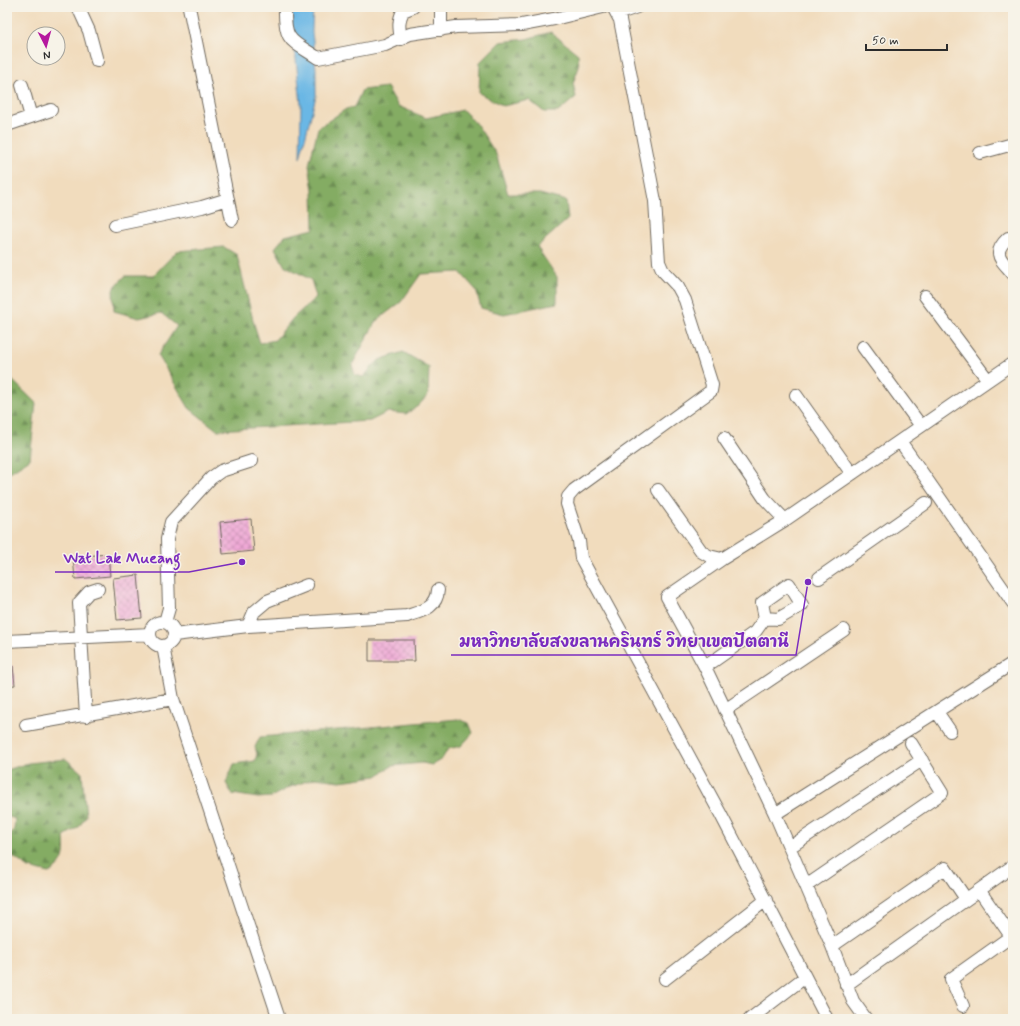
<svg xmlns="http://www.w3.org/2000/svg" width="1020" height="1026" viewBox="0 0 1020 1026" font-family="Mynerve,'Playpen Sans Thai',sans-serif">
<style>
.forest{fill:url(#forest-firs);stroke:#586c47}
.water{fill:#6bb7e5;stroke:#4b7188}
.building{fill:url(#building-cross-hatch)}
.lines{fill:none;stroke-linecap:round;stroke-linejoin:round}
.minor-casing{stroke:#70695e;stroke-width:14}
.minor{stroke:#fff;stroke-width:12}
.leader{fill:none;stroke:#7b2cbf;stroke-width:1.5}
.callout-dot{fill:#7b2cbf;stroke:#f7f3e8;stroke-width:1.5}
.callout-label{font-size:16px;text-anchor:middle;font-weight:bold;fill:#7b2cbf;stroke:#f7f3e8;stroke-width:3;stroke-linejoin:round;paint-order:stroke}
</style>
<defs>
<pattern id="forest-firs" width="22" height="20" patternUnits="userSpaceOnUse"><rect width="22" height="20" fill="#84ac63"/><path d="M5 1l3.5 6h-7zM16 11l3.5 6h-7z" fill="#6c8c52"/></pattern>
<pattern id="building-cross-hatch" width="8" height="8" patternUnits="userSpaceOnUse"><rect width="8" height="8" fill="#efa8d6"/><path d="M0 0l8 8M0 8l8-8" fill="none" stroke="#c289ae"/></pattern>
</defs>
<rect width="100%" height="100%" fill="#f7f3e8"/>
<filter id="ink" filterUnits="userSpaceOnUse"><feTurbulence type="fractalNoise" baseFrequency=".025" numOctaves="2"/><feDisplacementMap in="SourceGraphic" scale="8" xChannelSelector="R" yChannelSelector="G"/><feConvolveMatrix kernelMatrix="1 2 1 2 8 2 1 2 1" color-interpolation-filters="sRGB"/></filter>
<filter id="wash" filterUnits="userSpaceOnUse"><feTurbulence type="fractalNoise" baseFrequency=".012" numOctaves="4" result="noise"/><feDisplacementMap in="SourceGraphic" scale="16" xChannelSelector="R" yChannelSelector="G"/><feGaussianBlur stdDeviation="0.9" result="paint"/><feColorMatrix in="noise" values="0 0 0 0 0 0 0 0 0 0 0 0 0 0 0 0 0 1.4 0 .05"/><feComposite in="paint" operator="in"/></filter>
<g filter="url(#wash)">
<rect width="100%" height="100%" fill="#f1dcbd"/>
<path class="forest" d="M551,32L578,54L579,67L573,83L576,97L558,112H544L529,100L503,106L479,93L480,62L500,42L526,39Z
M387,87L398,106L426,118L463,110L478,126L496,154L508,194H540L566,201L568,219L537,247L557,277V303L504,314L481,308L476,290L460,272L421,274L401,302L376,321L352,365L355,375L363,377L379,360L403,352L429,367L428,395L418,406L406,414L388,412L370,421L217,430L189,408L158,355L177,326L161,313L139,318L114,311L113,289L125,276H153L177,251L224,247L237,255L254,324L260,343L275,340L293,318L316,297L311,280L284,265L275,248L285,236L314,229L313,190L309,165L318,128L346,109L354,107L362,90Z
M7,378H10L36,403L30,459L7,474Z
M458,719L469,723L473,733L461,746L448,749L442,759L432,765L422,763L392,766L377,776L340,781L315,778L288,788L271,797L258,798L232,794L226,783L234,764L255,761L257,754L255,747L260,737Z
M66,759L82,773L86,816L79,827L64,836C65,854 66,863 49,873L29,868L9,854L7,840L14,829L15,819L7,816V770L28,763Z"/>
<path class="water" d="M293,7H313L312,32L316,69V96L300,158L301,104L292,24Z"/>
<g id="blocks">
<path class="building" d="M251,519L254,551L223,554L220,522Z
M108,554L110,576L75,579L73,557Z
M138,575L142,618L117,620L113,578Z
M369,640H414L415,661H369Z
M13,666L15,685L7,686V667Z"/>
</g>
</g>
<g filter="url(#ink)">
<use href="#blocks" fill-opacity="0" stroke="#70695e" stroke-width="1"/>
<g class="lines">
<g class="minor-casing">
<path id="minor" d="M78,7L89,31L97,61
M189,7L232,220
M285,7C284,42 291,40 318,58L385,45L410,34L456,27L522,25L554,19L603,7
M613,7L620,20L655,201L659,262L663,271L678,287L685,300L712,385L711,391L704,396L574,490L568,497L567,504L579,541L581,558L720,813L827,1019
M617,14L637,7
M441,30V7
M401,39C399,28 398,21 403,11L413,7
M22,85L31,117
M7,125L51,110
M980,153L1013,144
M115,225L202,207L228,199
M1008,238C991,254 1001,259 1013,274
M925,296L988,380
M863,347L921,426
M796,395L852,474
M724,438L765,499L785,520
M900,441L1013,603
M658,490L702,552L709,556L722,559
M819,578L926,503
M165,622L169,608L167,539L171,522L211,478L221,471L252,461
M150 634a12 12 0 1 1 24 0a12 12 0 1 1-24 0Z
M248,626L254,612L267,601L307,585
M174,635L248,626L407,616C422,611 437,608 438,590
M7,641L150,634
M163,646L173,699L279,1019
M705,667L755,632L765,618L762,603L789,584L802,605L778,619L765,618
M725,710L844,630
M937,712L950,731
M86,716L79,603L89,592L98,589
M26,725L173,699
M775,814L1013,663
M790,847L922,760
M806,886L942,793L911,743
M979,890L1011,936
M832,946L945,868L966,899
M665,979L766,900
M846,985L1013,866
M963,1006L951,979L1013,935
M750,1019L805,977
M866,1019L853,1001L832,946L775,814L705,667L667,597L722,559L785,520L1013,363"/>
</g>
<use href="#minor" class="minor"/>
</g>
</g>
<path class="leader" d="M242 562L189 572H55M808 582L796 655H451"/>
<g class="callout-dot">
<circle cx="242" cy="562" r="4"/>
<circle cx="808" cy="582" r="4"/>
</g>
<g class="callout-label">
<text x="122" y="563">Wat Lak Mueang</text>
<text x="624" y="647">มหาวิทยาลัยสงขลานครินทร์ วิทยาเขตปัตตานี</text>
</g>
<rect width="1020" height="1026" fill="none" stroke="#f7f3e8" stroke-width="24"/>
<g transform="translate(46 46) rotate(174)"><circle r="19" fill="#f7f3e8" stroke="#a5a39c"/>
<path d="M0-3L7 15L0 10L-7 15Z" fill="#b5179e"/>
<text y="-6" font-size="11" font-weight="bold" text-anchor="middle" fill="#2b2b2b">N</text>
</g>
<path d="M866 44v6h81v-6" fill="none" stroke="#2b2b2b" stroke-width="2"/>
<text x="872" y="44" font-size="12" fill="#2b2b2b" stroke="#f7f3e8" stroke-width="3" paint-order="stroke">50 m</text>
</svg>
